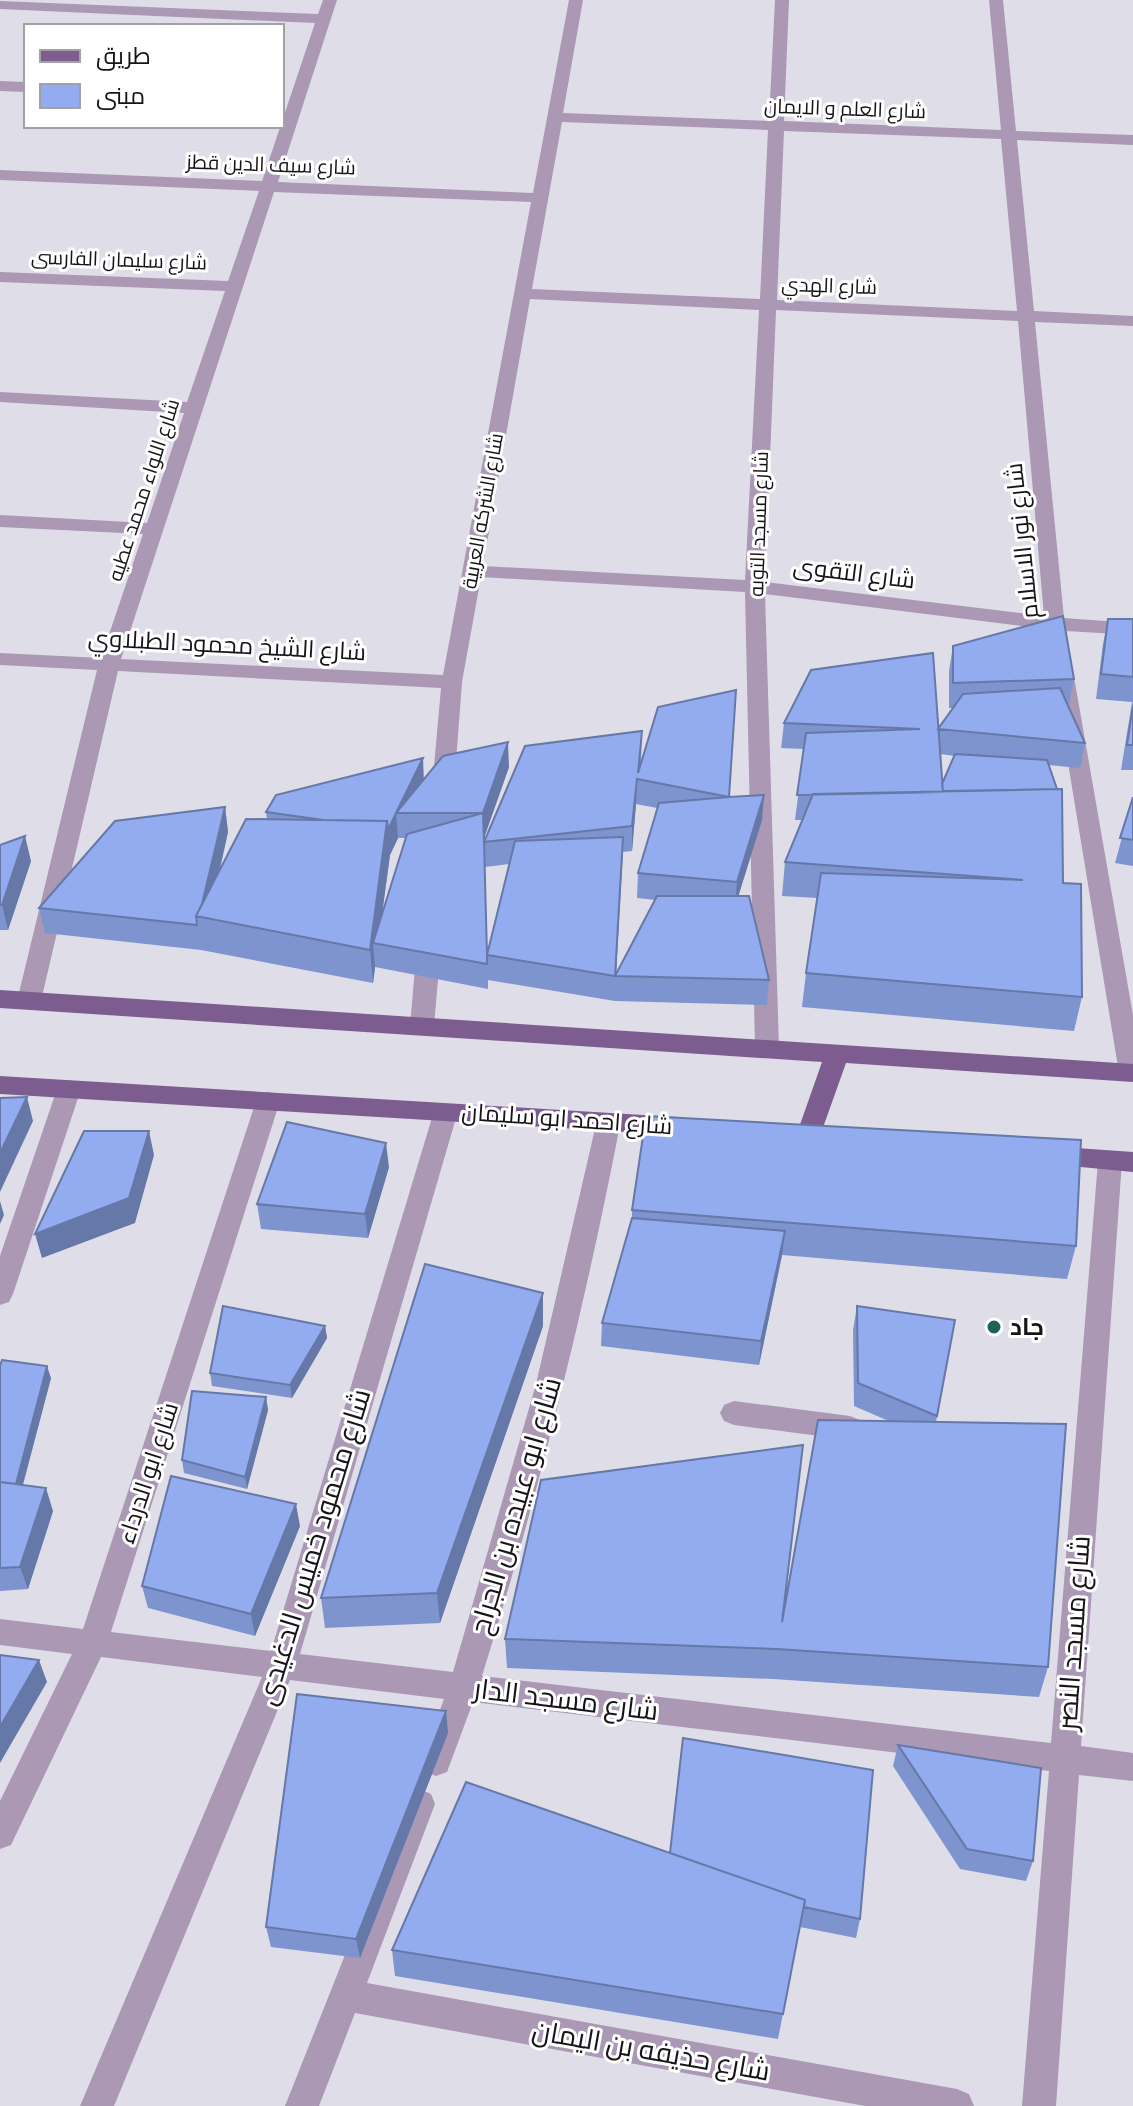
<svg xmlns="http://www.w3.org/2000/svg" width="1133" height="2106" viewBox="0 0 1133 2106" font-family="Signika,Cairo,sans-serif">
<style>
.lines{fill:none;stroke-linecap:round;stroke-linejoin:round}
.minor{fill:#aa98b5;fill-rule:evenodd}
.major{fill:#7d5d90;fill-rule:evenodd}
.wall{fill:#7e94ce;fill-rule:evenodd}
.shaded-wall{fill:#6678a7}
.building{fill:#92acef;stroke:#6678a7;stroke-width:2}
.poi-dot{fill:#1c6255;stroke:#fff;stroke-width:3}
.labels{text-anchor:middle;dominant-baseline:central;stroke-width:6;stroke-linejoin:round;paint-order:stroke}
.far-street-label{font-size:20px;fill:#151518;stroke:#fff}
.street-label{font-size:24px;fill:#151518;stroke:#fff}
.poi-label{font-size:24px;font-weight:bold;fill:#151518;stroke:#fff;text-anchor:start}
.near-street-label{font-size:28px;fill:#151518;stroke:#fff}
</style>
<rect width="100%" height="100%" fill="#dfdee8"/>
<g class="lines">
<path class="minor" d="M323,0H337L278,182L533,193L569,0H583L563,113L769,121L775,0H789L784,121L1001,130L989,0H1003L1016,131L1133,135V145L1017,140L1034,311L1133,316V326L1035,322L1064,618L1133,623V635L1066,631L1133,1015V1081L1122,1079L1119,1073L1046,629L765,594L779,1048L775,1054H759L755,1048L745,592L481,577L462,682L454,789L443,796L432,789L441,688L118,671L41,1001L37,1007H21L17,1001L97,670L0,665V653L101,658L143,534L0,527V515L147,523L184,413L0,402V392L187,402L225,291L0,282V272L228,281L259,191L0,180V170L262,181L315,23L0,9V1L318,14ZM562,122L768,130L760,299L532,289ZM784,131L1001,139L1017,311L777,300ZM274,192L531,202L443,675L121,659ZM530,299L759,310L745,580L483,566ZM776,310L1018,321L1044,616L765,582Z
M0,81L26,82V92L0,91Z
M429,937L441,945L434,1026L430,1032H414L410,1026L417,945Z
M69,1080L78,1083L81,1089L13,1294L9,1302L0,1305V1256L57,1089L60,1083Z
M268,1092L277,1094L280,1101L111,1632L271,1651L434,1111L437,1104H455L458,1111L300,1654L453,1672L536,1384L597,1120L600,1113H618L621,1120C585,1307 539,1493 482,1676L1051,1743L1098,1161L1101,1154L1110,1151L1119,1154L1122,1161L1081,1746L1133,1753V1781L1079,1775L1056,2106H1022L1049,1771L473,1702L447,1772L436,1776L425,1772L421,1762L444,1699L290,1680L114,2106H80L262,1677L101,1657L11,1845L0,1849V1801L72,1654L0,1645V1619L83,1629L256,1101L259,1094Z
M734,1401L850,1416L860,1420L864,1428L860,1436L850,1440L734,1425L724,1421L720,1413L724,1405Z
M420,1789L431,1794L435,1804L367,1983L957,2089L969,2094L974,2106H865L355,2013L319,2106H285L405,1804L409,1794Z"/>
<path class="major" d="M0,990L1133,1064V1082L846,1063L820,1136L817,1143H799L796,1136L822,1062L0,1008Z
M0,1076L676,1117L685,1119L688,1126L685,1133L676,1135L0,1094Z
M1048,1146L1133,1152V1172L1039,1163L1036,1156L1039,1149Z"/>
</g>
<path class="wall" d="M1108,619H1133V770H1121L1132,702L1096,699L1103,644Z
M953,646L1074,679L1069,704H1068L1085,743L1080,768L1048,765L1063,883L1082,997L1074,1031L802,1007L806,973L818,898L782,896L785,862L802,820H795L804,749L781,748L784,723L938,728L953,708H949V671ZM940,754L955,756L942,784Z
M642,731L641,765L729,797L762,820L738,896L769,980L767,1005L615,1001L488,980V989L375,967L373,983L201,950L45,933L39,908L225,807L228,832L220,870L267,820L266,812L424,779L509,767L484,838V842ZM636,804L657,808L638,873L637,898L655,900L616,974L623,852L632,851ZM398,838H406L382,915L390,855ZM509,864L487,953L485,867Z
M1133,797V866L1115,863Z
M0,845L31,861L8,930H0Z
M389,1167L368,1238L261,1229L257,1204Z
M632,1210L1076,1246L1067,1279L782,1255L759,1365L601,1346L602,1323L632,1218Z
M857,1306L955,1320L936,1422L1048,1667L1039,1697L773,1679L507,1668L505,1639L782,1622L891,1422L854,1406L853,1330Z
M325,1326L327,1338L292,1398L212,1386L210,1373Z
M543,1326L440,1623L325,1628L321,1598Z
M0,1366L51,1378L23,1485L53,1511L28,1589L0,1591Z
M266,1397L268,1410L247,1489L184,1473L182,1460Z
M300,1526L255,1636L148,1608L142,1586Z
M446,1711L448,1733L360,1958L271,1947L266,1927Z
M898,1745L1033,1861L1026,1881L960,1869L893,1766Z
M466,1782L860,1919L856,1938L800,1927L778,2039L395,1976L392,1950Z"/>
<path class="shaded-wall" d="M508,742L509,767L484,838L483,813Z
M423,758L424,783L396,813Z
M637,779L636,804L632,851V826Z
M764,795L762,820L735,907L737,882Z
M225,807L228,832L208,918L199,917Z
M396,813L398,838L390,855L378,943H373L375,967L373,983L370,950L387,821Z
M25,836L31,861L8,930L2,905Z
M623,837L616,976H615Z
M27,1097L33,1121L0,1192V1153Z
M149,1131L154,1155L135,1223L42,1258L35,1234Z
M386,1143L389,1167L368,1238L365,1214Z
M0,1201L4,1215L0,1224Z
M785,1231L782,1255L759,1365L761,1341Z
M543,1293V1326L440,1623L437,1593Z
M325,1326L327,1338L292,1398L290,1385Z
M47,1366L51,1378L17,1506L13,1494Z
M266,1397L268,1410L247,1489L245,1477Z
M46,1488L53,1511L28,1589L20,1567Z
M296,1504L300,1526L255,1636L251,1614Z
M39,1660L47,1682L0,1763V1727Z
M446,1711L448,1733L360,1958L356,1939Z"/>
<path class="building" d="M1063,616L1074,679L953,683V646Z
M1108,619H1133V677L1101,674Z
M933,653L943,792L797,795L806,733L920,729L784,723L811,670Z
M1060,688L1085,743L938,729L963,694Z
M736,690L729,797L764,795L737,882L638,873L659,803L729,797L637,779L632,826L484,842L487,955L515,841L623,837L615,976L487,955V964L373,943L407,834L483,813H396L388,830L387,821L323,820L266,812L276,795L423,758L396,813L443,756L508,742L483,813L484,842L525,746L642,731L638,773L658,707Z
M1133,706V745H1127Z
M955,754L1047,760L1057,789L943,791L942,784Z
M1062,789L1063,883L1081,884L1082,997L806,973L821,873L1023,880L785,862L813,794Z
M1133,797V840L1120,838Z
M225,807L202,904L196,916L197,925L39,908L115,821Z
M246,819L387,821L370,950L196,916Z
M25,836L2,905H0V845Z
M657,896H749L769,980L615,976Z
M27,1097L0,1153V1098Z
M646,1116L1081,1140L1076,1246L632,1210Z
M287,1122L386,1143L365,1214L257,1204Z
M84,1131H149L129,1198L35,1234Z
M632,1218L785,1231L761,1341L602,1323Z
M425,1264L543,1293L437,1593L321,1598Z
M223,1306L325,1326L290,1385L210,1373Z
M857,1306L955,1320L937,1416L858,1383Z
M2,1360L47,1366L16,1484L0,1482V1366Z
M192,1391L266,1397L245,1477L182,1460Z
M818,1420L1066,1424L1048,1667L777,1649L505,1639L541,1480L803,1445L782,1622Z
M171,1476L296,1504L251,1614L142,1586Z
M0,1482L46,1488L20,1567L0,1568Z
M0,1655L39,1660L0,1727Z
M297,1694L446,1711L356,1939L266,1927Z
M683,1738L873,1770L860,1919L804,1907L805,1900L670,1853Z
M898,1745L1041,1768L1033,1861L967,1849Z
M466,1782L805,1900L783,2014L392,1950Z"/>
<circle class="poi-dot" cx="994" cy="1327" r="8"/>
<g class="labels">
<g class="far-street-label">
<text transform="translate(845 109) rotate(2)">شارع العلم و الايمان</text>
<text transform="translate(271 165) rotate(2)">شارع سيف الدين قطز</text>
<text transform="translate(119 260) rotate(2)">شارع سليمان الفارسى</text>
<text transform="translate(829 286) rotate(2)">شارع الهدي</text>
<text transform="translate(144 490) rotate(-72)">شارع اللواء محمد عطيه</text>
<text transform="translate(483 511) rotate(-80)">شارع الشركه العربية</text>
<text transform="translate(759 524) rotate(-88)">شارع مسجد التوبه</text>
</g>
<g class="street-label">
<text transform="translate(1022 541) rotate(-96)">شارع نور الاسلام</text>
<text transform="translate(854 573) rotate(7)">شارع التقوى</text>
<text transform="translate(227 645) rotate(3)">شارع الشيخ محمود الطبلاوي</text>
<text transform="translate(567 1119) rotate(4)">شارع احمد ابو سليمان</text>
<text transform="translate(148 1473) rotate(-72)">شارع ابو الدرداء</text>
</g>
<g class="poi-label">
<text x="1010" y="1327">جاد</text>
</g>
<g class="near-street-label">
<text transform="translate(516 1506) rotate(-74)">شارع ابو عبيده بن الجراح</text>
<text transform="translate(314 1547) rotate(-73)">شارع محمود خميس الدغيدى</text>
<text transform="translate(1074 1633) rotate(-86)">شارع مسجد النصر</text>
<text transform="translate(566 1700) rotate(7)">شارع مسجد الدار</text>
<text transform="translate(651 2051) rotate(10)">شارع حذيفه بن اليمان</text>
</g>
</g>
<rect x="24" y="24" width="260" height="104" fill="#ffffff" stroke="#a1a1a3" stroke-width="2"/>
<rect x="40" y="50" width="40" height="12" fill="#7d5d90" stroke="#a1a1a3" stroke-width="2"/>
<text x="96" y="64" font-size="24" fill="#151518">طريق</text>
<rect x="40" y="84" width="40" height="24" fill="#92acef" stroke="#a1a1a3" stroke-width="2"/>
<text x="96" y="104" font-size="24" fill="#151518">مبنى</text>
</svg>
